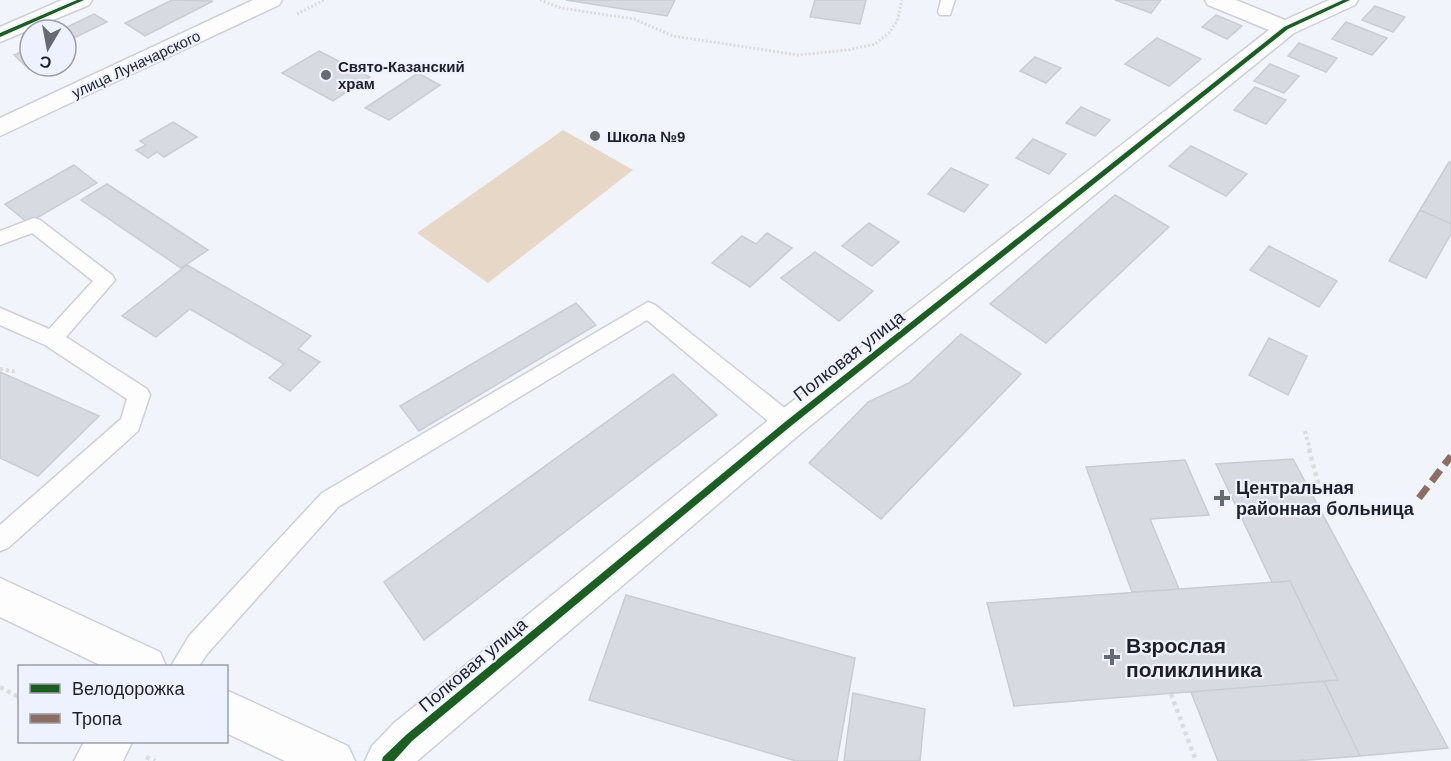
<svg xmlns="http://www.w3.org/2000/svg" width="1451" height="761" viewBox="0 0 1451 761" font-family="Helvetica,sans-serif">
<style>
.green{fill:#e7d7c6}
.building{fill:#d8dae1;stroke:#c9ccd3;stroke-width:1.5}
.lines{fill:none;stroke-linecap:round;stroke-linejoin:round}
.lane-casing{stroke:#cdcfd6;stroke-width:3}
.street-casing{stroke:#cdcfd6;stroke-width:3}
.secondary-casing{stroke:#cdcfd6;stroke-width:3}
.path-far2{stroke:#dbdcde;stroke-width:3;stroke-dasharray:2 2;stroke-linecap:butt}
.path-far1{stroke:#dbdcde;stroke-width:4;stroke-dasharray:3 3;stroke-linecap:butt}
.path{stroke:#dbdcde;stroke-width:4.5;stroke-dasharray:4 4;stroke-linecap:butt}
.lane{fill:#fdfdfe;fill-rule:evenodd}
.street{fill:#fdfdfe;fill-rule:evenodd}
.secondary{fill:#fdfdfe;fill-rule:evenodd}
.quiet{stroke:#8d6e63;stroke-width:7;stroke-dasharray:14 7;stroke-linecap:butt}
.cycleway-casing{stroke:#eef2ff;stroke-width:3}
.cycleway{fill:#1b5e20;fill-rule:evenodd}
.poi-dot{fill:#686a72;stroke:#eef2ff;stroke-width:2}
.labels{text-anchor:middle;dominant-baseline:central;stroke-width:4.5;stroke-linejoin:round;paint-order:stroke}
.far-street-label{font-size:15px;fill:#1e2028;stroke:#eef2ff}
.far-poi-label{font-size:15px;font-weight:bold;fill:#1e2028;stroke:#eef2ff;text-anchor:start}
.street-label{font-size:18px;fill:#1e2028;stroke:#eef2ff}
.poi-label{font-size:18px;font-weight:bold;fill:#1e2028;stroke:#eef2ff;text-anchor:start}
.near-poi-label{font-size:21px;font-weight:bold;fill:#1e2028;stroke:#eef2ff;text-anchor:start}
</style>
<rect width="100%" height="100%" fill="#f2f4fb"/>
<path class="green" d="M563,130L633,170L488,283L417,233Z"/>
<path class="building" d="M172,0L213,1L145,36L125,23Z
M566,0H675L667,16Z
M815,0H866L860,24L810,17Z
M1115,0H1161L1151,13Z
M1375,6L1405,17L1393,32L1362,20Z
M94,14L107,22L68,41L66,40V30H61Z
M1216,15L1242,26L1227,39L1202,27Z
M1346,22L1387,38L1372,55L1332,39Z
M1157,38L1201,59L1169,86L1125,64Z
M1299,43L1337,58L1326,72L1288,56Z
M30,48V66H36L29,69L14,55Z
M319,51L370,77L333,101L282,73Z
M1035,57L1061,68L1046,83L1020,71Z
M1270,64L1299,76L1284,93L1254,81Z
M418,73L440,85L389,120L365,108Z
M1255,87L1286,100L1266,124L1234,110Z
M1081,107L1110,120L1095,136L1066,123Z
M173,122L197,137L164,157L157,152L148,158L136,150L146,145L140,141Z
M1033,139L1066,154L1049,174L1016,158Z
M1191,146L1247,174L1226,196L1169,166Z
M1449,162H1451V224L1420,210Z
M74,165L97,183L28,223L5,204Z
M951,168L988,185L964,212L928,194Z
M107,184L208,250L181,268L81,200Z
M1115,195L1169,227L1046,343L990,304Z
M1420,210L1451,224V234L1426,278L1389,261Z
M869,223L899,242L872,266L842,246Z
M767,233L792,248L750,287L712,263L742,236L756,244Z
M1269,246L1337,281L1319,307L1250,270Z
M815,252L873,291L839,321L781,278Z
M187,265L311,336L298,349L320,362L290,391L269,378L284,364L190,309L156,337L122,316Z
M576,303L596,325L419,431L400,406Z
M961,334L1021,374L881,519L809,463L868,402L909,383Z
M1269,338L1307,356L1288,395L1249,375Z
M0,372L99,416L38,476L0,458Z
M673,374L717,415L424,640L384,582Z
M1293,459L1448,748L1360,756L1324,681L1338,680L1290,581L1272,582L1216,464Z
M1185,460L1209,515L1150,519L1179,589L1132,592L1086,467Z
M1290,581L1338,680L1014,706L987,603Z
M626,595L855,658L837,761H796L589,700Z
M1324,681L1360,756L1295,761H1218L1191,692Z
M853,693L925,709L920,761H844Z"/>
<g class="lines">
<g class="lane-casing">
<path id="lane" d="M941,0H955L950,15H940L938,12Z
M34,218L40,220L112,275L115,280L66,337L147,389L150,395L138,431L8,548L0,551V525L121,419L127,399L45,345L0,325V308L49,329L93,281L32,233L0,245V231Z
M648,302L655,305L796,417L799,424L796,431L788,433L780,431L647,320L338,507L207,654L199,666H171L189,636L322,493Z"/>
</g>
<g class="street-casing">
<path id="street" d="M62,0H92L89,5L0,42V27Z
M1205,0H1236L1285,20L1329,0H1358L1355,5L1294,33L800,434L417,761H365L372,746L394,723L776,414L1269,30L1208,5Z
M84,742H132L123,761H74Z"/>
</g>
<g class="secondary-casing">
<path id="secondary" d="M253,0H282L279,5L0,136V118Z
M0,578L160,652L166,666H102L0,617Z
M226,690L348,746L355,761H285L226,733Z"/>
</g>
<path class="path-far2" d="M540,0L561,8L634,19L673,36L798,55L848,50L875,44L889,33L897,21L902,0
M297,14L324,0"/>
<path class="path-far1" d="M0,369L17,372
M1305,431L1310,450"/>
<path class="path" d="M1309,449L1320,490
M0,687L20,698
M1171,694L1196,761
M146,757L155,761"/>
<use href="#lane" class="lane"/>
<use href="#street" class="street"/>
<use href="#secondary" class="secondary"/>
<path class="quiet" d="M1419,498L1451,456"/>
<g class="cycleway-casing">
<path id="cycleway" d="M77,0H84L0,37V33Z
M1343,0H1350L1288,29L791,426L412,741L394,761H382L383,757L406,735L785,422L1284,27Z"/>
</g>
<use href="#cycleway" class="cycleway"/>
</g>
<g class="poi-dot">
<circle cx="326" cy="75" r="6"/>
<circle cx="595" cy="136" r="6"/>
<path d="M1219 489h6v6h6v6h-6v6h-6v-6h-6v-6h6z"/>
<path d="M1109 648h6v6h6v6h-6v6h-6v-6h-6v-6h6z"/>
</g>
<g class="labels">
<g class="far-street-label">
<text transform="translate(136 64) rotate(-25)">улица Луначарского</text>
</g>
<g class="far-poi-label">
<text x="338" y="66">Свято-Казанский<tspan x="338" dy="17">храм</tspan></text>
<text x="607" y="136">Школа №9</text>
</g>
<g class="street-label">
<text transform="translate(849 356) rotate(-38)">Полковая улица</text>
<text transform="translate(473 665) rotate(-40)">Полковая улица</text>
</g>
<g class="poi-label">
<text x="1236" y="488">Центральная<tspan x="1236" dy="21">районная больница</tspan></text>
</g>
<g class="near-poi-label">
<text x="1126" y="645">Взрослая<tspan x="1126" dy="24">поликлиника</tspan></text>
</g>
</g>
<rect x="18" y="665" width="210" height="78" fill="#eef2ff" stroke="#9b9ea9" stroke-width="1.5"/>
<rect x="30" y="684" width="30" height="9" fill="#1b5e20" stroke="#9b9ea9" stroke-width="1.5"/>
<text x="72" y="695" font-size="18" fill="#1e2028">Велодорожка</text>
<rect x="30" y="714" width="30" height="9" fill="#8d6e63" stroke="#9b9ea9" stroke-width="1.5"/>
<text x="72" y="725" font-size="18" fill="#1e2028">Тропа</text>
<g transform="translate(48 48) rotate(190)"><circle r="28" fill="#eef2ff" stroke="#9b9ea9" stroke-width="1.5"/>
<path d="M0-4.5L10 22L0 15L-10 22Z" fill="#686a72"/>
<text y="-9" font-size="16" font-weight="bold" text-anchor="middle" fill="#1e2028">С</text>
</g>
</svg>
